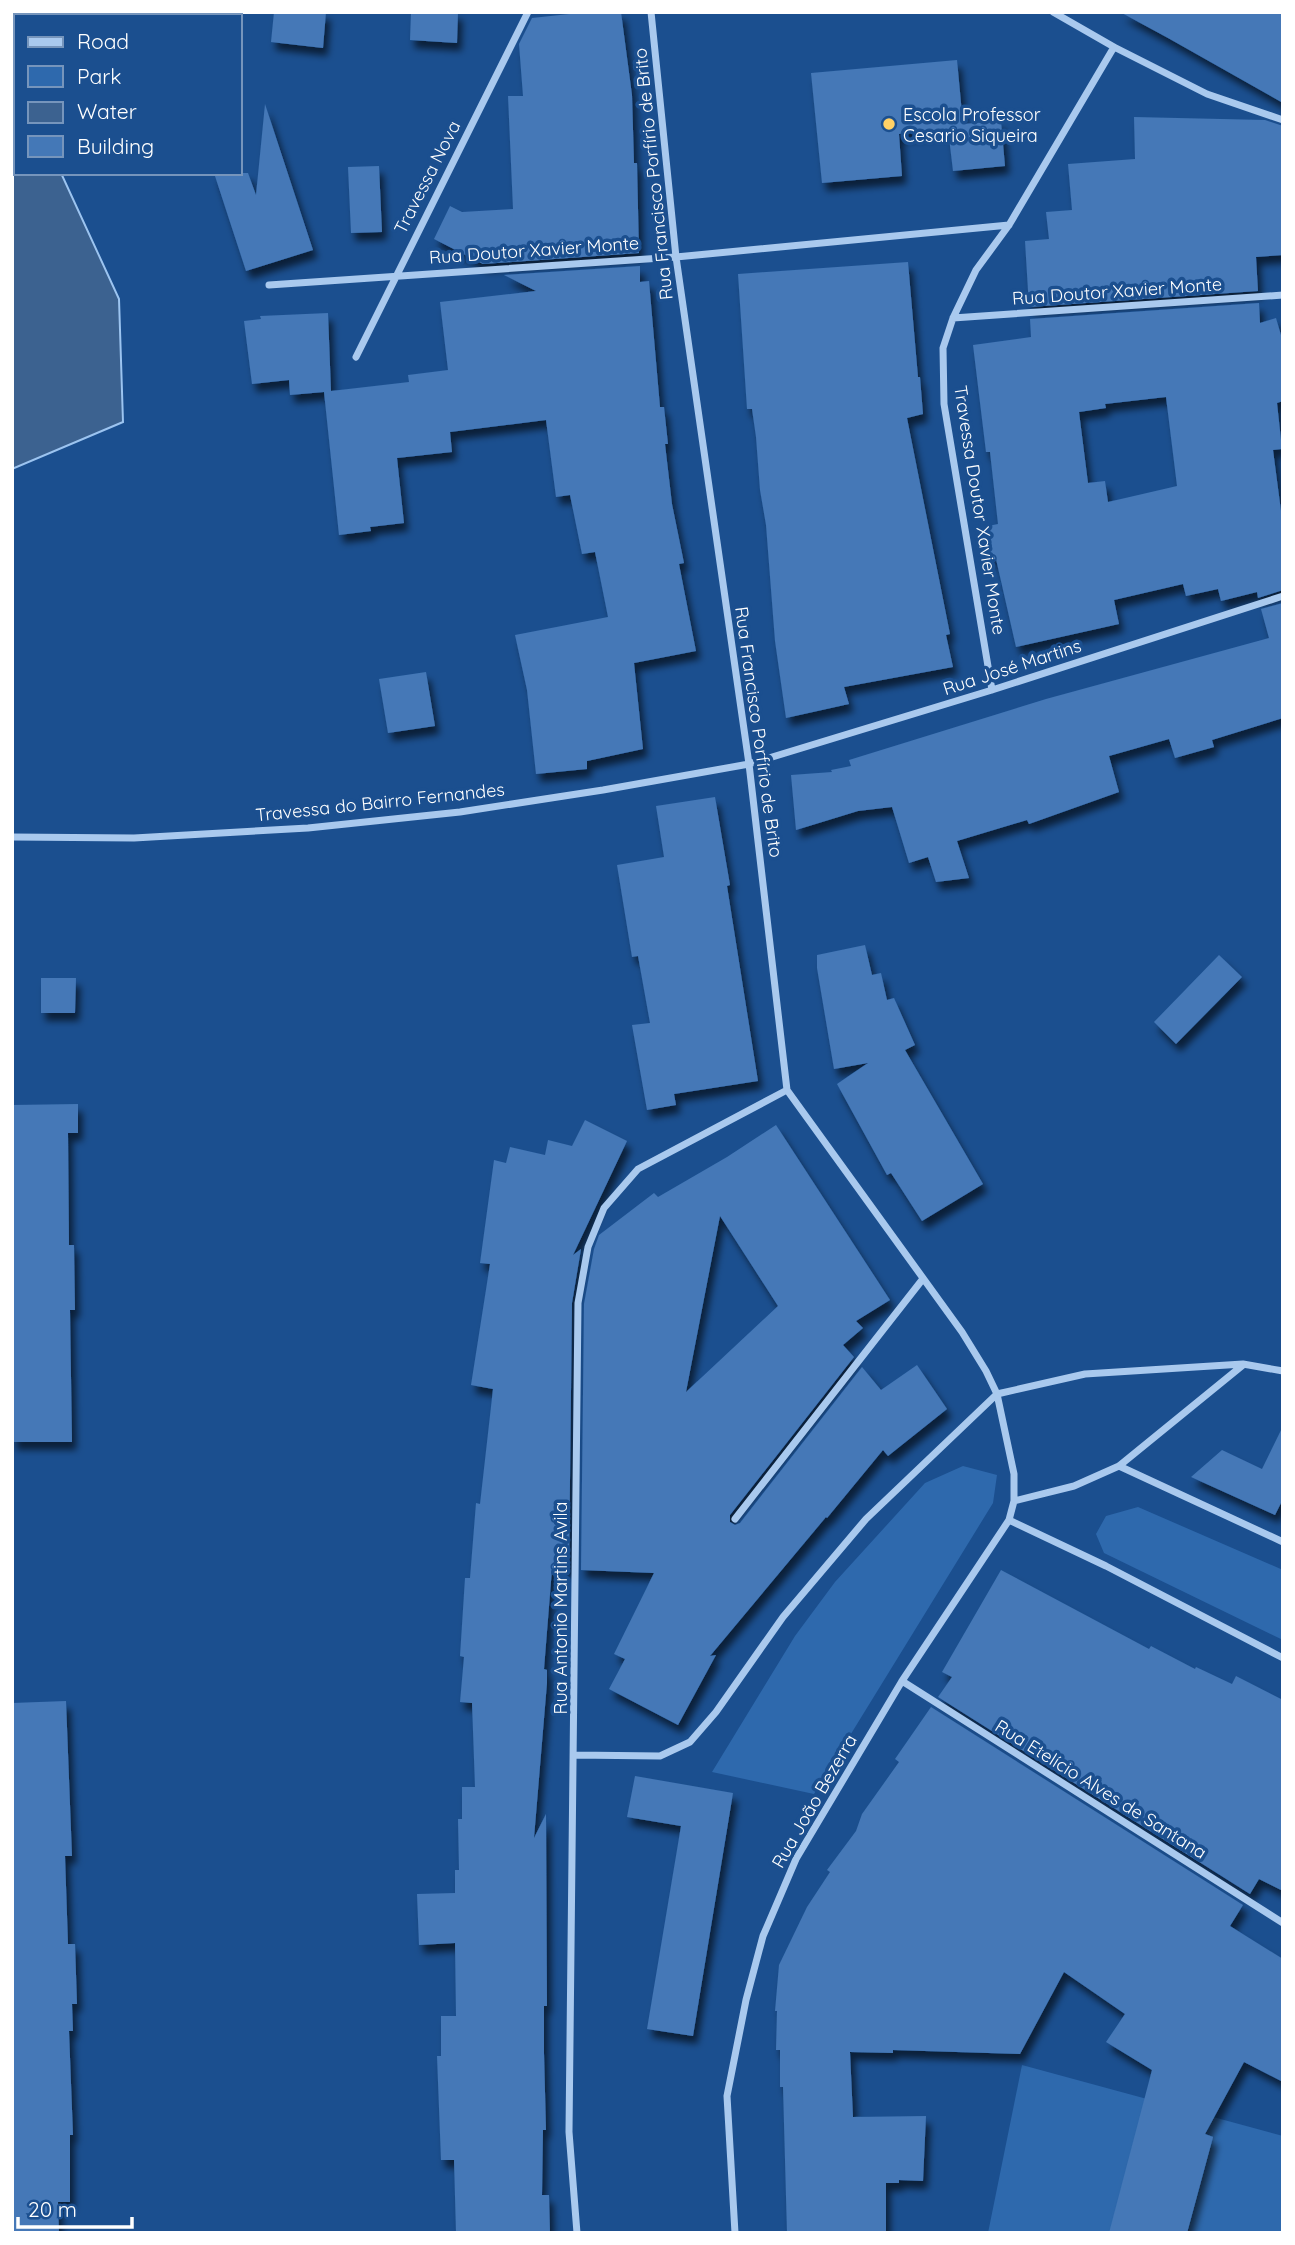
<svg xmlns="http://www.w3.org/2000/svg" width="1295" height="2245" viewBox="0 0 1295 2245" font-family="Quicksand,sans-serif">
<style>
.green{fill:#2e69ad}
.water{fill:#3c6290;stroke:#9cc4f0;stroke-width:2}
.building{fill:#4478b7;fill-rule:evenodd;filter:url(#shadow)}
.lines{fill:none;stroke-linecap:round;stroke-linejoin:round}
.street{stroke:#a9c9ee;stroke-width:7}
.poi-dot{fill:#ffd166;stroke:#1b4f8f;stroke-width:2.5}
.labels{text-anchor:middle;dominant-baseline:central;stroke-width:7;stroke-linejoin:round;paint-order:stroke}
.poi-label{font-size:18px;fill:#fff;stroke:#1b4f8f;text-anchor:start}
.street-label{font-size:18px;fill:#fff;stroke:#1b4f8f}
</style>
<defs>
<filter id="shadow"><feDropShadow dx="4.5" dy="8" stdDeviation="3.5" flood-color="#0009"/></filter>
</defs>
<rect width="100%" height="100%" fill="#1b4f8f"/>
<path class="green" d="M963,1466L997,1475L993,1503L814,1794L712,1772L795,1636L835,1582L925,1483Z
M1138,1507L1283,1570V1640L1104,1553L1096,1534L1106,1516Z
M1022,2065L1283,2136V2233H988Z"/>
<path class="water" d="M12,123L16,126V173H61L119,299L123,422L12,469Z"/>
<path class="building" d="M274,12H326L323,48L271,42Z
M411,12H458L457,43L410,40Z
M588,12H621L632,95L634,163H637L639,253L483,264L434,239L450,206L462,212L513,209L508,96H523L519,44L532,18Z
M1120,12H1283V103L1168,38Z
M957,60L963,124L1001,121L1005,166L953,171L948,129L899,134L902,176L822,183L811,73Z
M265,104L313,250L246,271L214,173H248L256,195Z
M1134,117L1265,120L1283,126V255L1256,257L1258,291L1029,307L1025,241L1049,239L1046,212L1072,210L1068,164L1135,159Z
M379,166L382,232L351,233L348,167Z
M908,262L918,377H920L923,414L907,418L950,634L946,635L953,667L844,687L849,704L786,718L775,641L766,525L760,490L756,437L752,409H747L738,274Z
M640,266V282L649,281L660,407H664L668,444H665L672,504L684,563L679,564L696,651L634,663L643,749L587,761V769L536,774L527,690L515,635L608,617L595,552L582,554L570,495L556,497L546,420L450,432L452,452L397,458L404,523L370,527L371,531L339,535L324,392L290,395L289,380L252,384L244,321L261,319L260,316L328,313L331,391L409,382L408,375L448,370L440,302L536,291L504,275Z
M1259,303L1260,323L1276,318L1283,342V401L1277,403L1282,449L1273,450L1283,526V590L1258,598L1257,592L1221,601L1218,589L1186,596L1183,584L1114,600L1119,624L1016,647L996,559L991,560L983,527L998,524L990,452H986L973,345L1031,337L1030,319ZM1166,397L1177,486L1108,502L1105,481L1088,483L1079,412L1106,408L1105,404Z
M1283,603V718L1212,740L1214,747L1175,758L1169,739L1109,756L1119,792L1029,824L1027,820L957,841L969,878L936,882L928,857L909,863L892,807L858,811L796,830L791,775L832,772L831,770L851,766L849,760L1046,699L1269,638L1261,609Z
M426,672L435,726L388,733L379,679Z
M715,797L730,885L727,886L758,1081L674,1094L676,1105L647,1110L632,1025L650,1023L638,956L632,957L617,865L664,857L656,806Z
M865,945L872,975L881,973L887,1000L894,998L915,1045L905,1050L983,1184L922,1221L891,1173L887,1175L837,1084L868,1063L834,1069L817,968V955Z
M1219,955L1242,977L1176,1044L1154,1022Z
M41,978H76L75,1013H41Z
M78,1104V1133H68L69,1245H74L75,1310H70L72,1442H12V1105Z
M585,1120L627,1141L573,1255L581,1249L572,1303L569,1569H552L544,1669L547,1670V1683L534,1838L546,1814L547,2006H544V2053L546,2130H543L542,2195H549L550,2233H456L454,2160H441L437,2056H441V2016H456L455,1943L419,1945L417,1894L455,1893V1870H459L458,1819H462V1787H475L472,1703L460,1702L464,1657L460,1656L465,1578H470L476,1503L480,1504L493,1389L471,1385L490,1264L480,1263L494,1160L506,1163L510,1147L545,1155L548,1140L572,1146Z
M776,1125L890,1300L856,1321L863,1328L843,1345L854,1357L730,1515V1522L735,1525L740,1523L862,1367L881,1390L917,1365L947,1409L888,1456L883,1450L827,1518L826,1517L710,1656L716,1655L678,1725L609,1689L625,1659L614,1654L654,1573L581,1570L584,1304L594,1249L599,1235L654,1193L658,1197L727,1157ZM720,1216L778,1306L686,1392Z
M1283,1426V1499L1275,1515L1191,1477L1222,1450L1262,1469Z
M1001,1570L1149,1649L1151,1646L1195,1669L1196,1667L1232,1684L1236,1676L1283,1700V1891L1259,1879L1250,1894L938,1697L952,1677L942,1672Z
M66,1701L72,1856H65L68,1944H75L77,2004H72L73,2031H69L73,2135H70V2202H58L59,2233H12V1703Z
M931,1707L1243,1905L1230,1926L1283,1959V2082L1244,2062L1205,2134L1213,2137L1187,2233H1109L1152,2070L1106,2042L1125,2014L1064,1972L1020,2054L893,2050V2053L850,2052L853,2117L926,2116L923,2181L899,2180V2183H886V2232L787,2233L783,2087H780V2050H776L777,2011H775L779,1965L807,1907L830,1872L827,1870L856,1831L862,1814L899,1762L895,1759Z
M635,1776L733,1793L693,2036L647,2029L681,1826L627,1817Z"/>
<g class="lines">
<path class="street" d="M651,12L676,257L749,764L787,1090L962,1332L986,1371L997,1394L1014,1474V1501L1009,1520L902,1681L796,1859L763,1936L746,2000L727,2096L735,2233
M1053,12L1114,47L1207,94L1283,120
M269,285L676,257L1009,225
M953,318L1283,295
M356,357L528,12
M992,690L944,404L943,348L953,318L976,270L1009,225L1114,47
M12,837L134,838L308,828L460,812L603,790L749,764L992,690L1283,596
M1119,1466L1283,1542
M1014,1501L1074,1486L1119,1466L1243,1365
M735,1519L922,1280
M1009,1520L1106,1566L1283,1658
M902,1681L1283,1923
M574,1755L660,1756L690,1742L716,1712L783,1617L866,1519L997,1394L1085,1374L1243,1364L1283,1371
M577,2233L569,2132L578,1303L588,1247L604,1208L638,1169L787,1090"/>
</g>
<circle class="poi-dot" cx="889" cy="124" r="7"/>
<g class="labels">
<g class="poi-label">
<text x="903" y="114">Escola Professor<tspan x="903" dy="21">Cesario Siqueira</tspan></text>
</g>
<g class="street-label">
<text transform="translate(653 174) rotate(-96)">Rua Francisco Porfírio de Brito</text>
<text transform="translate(427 177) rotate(-63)">Travessa Nova</text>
<text transform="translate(534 250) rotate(-4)">Rua Doutor Xavier Monte</text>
<text transform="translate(1117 291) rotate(-4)">Rua Doutor Xavier Monte</text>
<text transform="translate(980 510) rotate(81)">Travessa Doutor Xavier Monte</text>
<text transform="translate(1012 667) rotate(-18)">Rua José Martins</text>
<text transform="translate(759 732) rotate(82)">Rua Francisco Porfírio de Brito</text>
<text transform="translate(380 802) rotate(-6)">Travessa do Bairro Fernandes</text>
<text transform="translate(560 1608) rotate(-90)">Rua Antonio Martins Avila</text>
<text transform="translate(1101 1789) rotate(32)">Rua Etelício Alves de Santana</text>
<text transform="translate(814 1801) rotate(-60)">Rua João Bezerra</text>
</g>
</g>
<rect width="1295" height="2245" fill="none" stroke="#ffffff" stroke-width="28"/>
<rect x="14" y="14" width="228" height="161" fill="#1b4f8f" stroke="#7695bc" stroke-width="2"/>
<rect x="28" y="37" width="35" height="10" fill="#a9c9ee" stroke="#7695bc" stroke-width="2"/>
<text x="77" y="49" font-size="21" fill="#ffffff">Road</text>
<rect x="28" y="66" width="35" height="21" fill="#2e69ad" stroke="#7695bc" stroke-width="2"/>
<text x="77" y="84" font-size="21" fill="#ffffff">Park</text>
<rect x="28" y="102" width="35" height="21" fill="#3c6290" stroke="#7695bc" stroke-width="2"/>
<text x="77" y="119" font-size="21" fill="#ffffff">Water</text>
<rect x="28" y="136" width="35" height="21" fill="#4478b7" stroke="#7695bc" stroke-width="2"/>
<text x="77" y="154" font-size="21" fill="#ffffff">Building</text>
<path d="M18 2217v10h114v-10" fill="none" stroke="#ffffff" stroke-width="3.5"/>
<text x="28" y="2217" font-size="21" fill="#ffffff" stroke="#1b4f8f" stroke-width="5" paint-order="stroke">20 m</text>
</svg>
